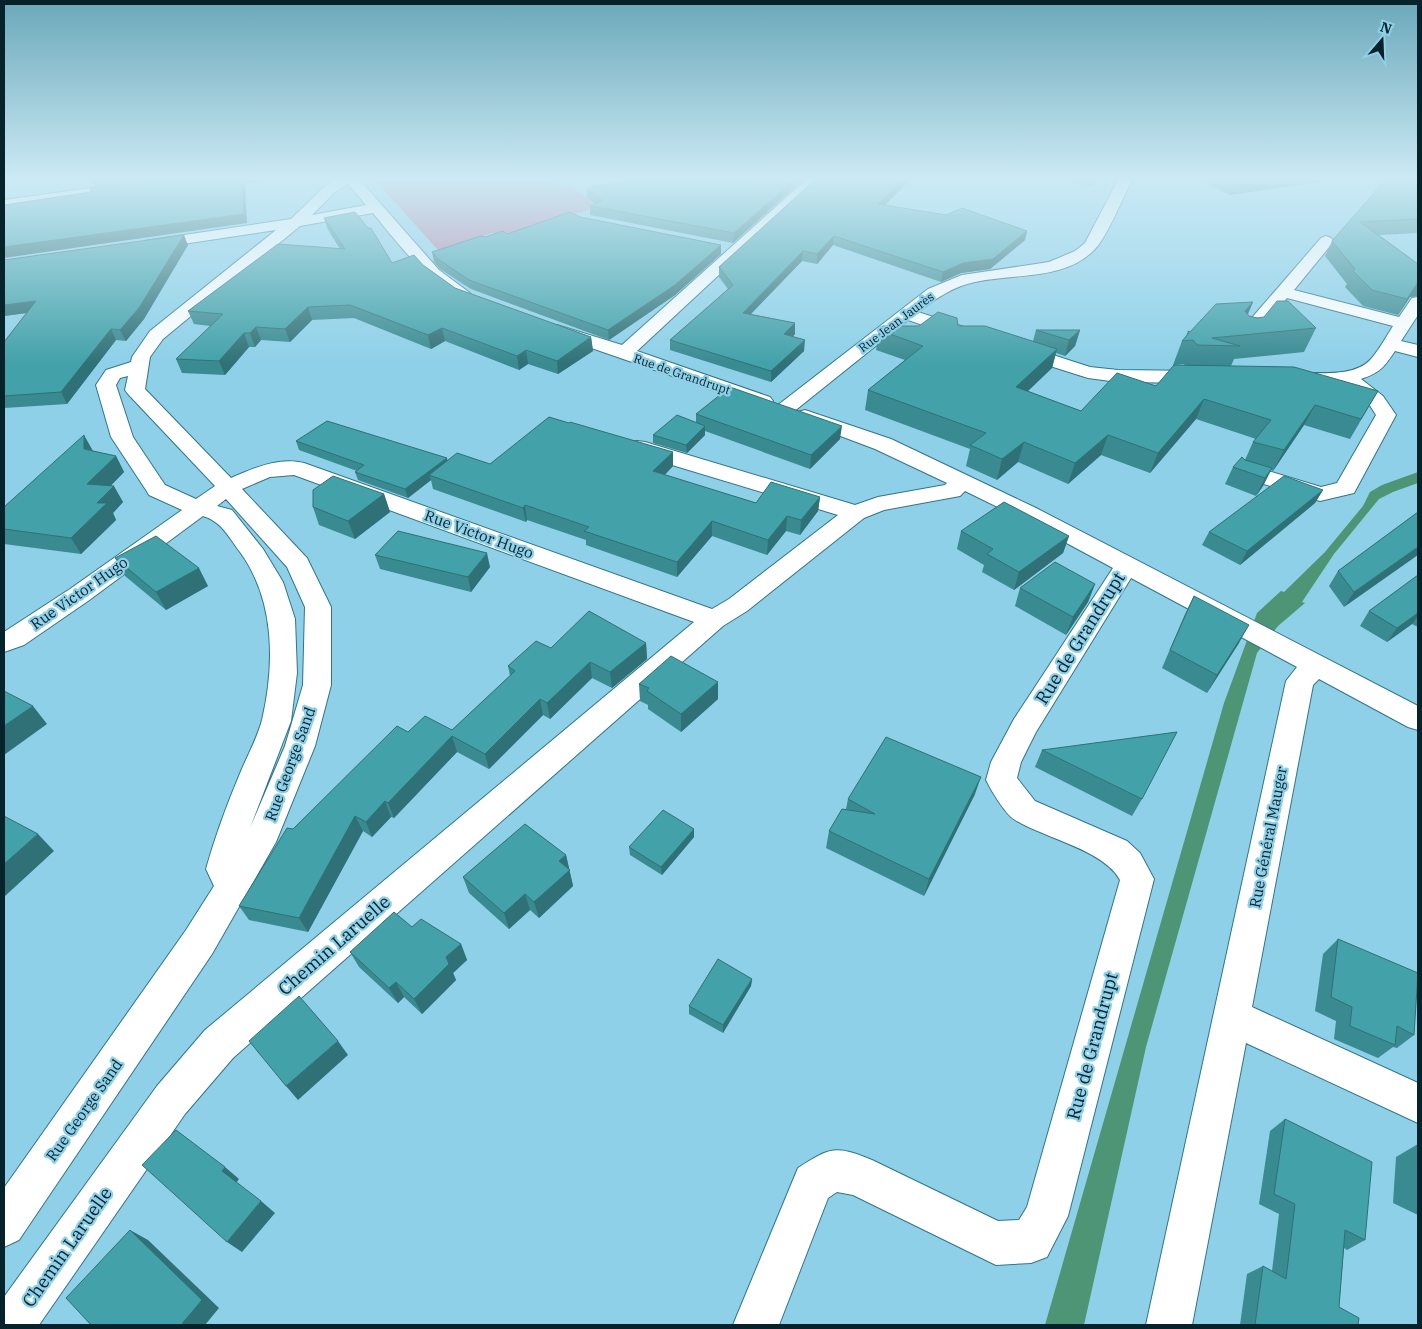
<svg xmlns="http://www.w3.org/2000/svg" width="1422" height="1329" viewBox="0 0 1422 1329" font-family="'IBM Plex Serif',serif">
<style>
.green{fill:#bb82a4}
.water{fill:#4d9575}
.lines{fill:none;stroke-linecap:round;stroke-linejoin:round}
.minor-casing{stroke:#31748a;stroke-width:2}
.minor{fill:#fff;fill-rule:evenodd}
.wall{fill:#3a8a91}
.shaded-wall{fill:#2f7176}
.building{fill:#43a1a9;stroke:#2f7176}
.labels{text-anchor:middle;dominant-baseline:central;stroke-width:4.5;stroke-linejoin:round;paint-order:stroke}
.far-street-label{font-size:12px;fill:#06222b;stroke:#8ed0e8}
.street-label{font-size:15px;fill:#06222b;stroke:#8ed0e8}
.near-street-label{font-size:18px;fill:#06222b;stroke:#8ed0e8}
</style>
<rect width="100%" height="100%" fill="#8ed0e8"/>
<path class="green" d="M373,178H540L574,189L596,205L585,211L500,237L492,233L439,251Z"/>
<path class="water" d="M1418,472V483L1393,492L1379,499L1334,554L1302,602L1305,603L1278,626L1257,653L1146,1047L1084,1325H1045L1224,703L1257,613L1281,591L1284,592L1325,552L1363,506L1370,492L1382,485Z"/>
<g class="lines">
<g class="minor-casing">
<path id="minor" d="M163,178H201L194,182L4,208V200Z
M337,178H358L439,270L470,293L468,297C442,303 389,232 373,213L300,226L163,339L150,357L145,389L231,478C254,468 279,457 304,463L712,609L729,599L838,515L629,452L626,447L629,442L637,441L645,442L855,505L878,497L945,485L947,483L875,449L798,420L795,416L798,412L805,410L891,439L1036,508L1418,706V730L1408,727L1319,679L1313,685L1252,1007L1418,1083V1123L1246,1043L1192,1325H1146L1286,681L1297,667L1131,578L1036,732L1021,762L1017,778L1035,801L1127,841L1140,853L1154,879L1068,1216L1047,1257L1031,1263L996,1265L853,1195L837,1192L828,1198L779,1325H733L798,1168C830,1147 836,1145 872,1160L998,1221L1019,1220L1027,1207L1120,880C1104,850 1044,838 1015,820C1005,814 991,790 986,780L991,762L1014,719L1113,568L1020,518L965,491L960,496L884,510L864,518L747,611L723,626L233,1058L185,1114L39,1325H4V1297L157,1086L205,1030L694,622L294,475L270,477L242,489L307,558L331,607V685L315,746L276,842L212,954L19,1240L4,1247V1188L186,930L214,886L206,869C215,837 226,807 239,776C246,758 257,739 262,720C275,664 275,600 240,552C228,536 222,522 203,516L88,601L24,645L4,652V632L70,589L182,510L149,495L146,490L111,437L96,385L106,370L131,362L132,357L150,331L276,230L150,249L144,247L142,244L144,241L291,219L325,186ZM348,184L366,205L312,215L335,192ZM128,376L125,390L128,394L215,486L196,499L165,485L133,437L116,385L120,378ZM226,499L287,567L305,607L303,685L285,746L250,828L291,721L297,673L295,619L283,582L263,549L232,510L217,506Z
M808,178H823L637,351L770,397L773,401L770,405L763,407L756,405L551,334L548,330L551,326L557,325L622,345Z
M1119,178H1133C1124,195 1107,237 1095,249C1065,281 1014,273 975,282C954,286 935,299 918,312L967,328L970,332L967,336L961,337L955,336L908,320L792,413L785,415L778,413L775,409L778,405L928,289L962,275L1049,262L1075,251L1085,243Z
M1326,236L1331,238L1334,241L1294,290L1399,317L1412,298L1418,297V315L1401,341L1418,345V357L1395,351C1385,366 1380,373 1361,379L1383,396L1396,415L1354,493L1320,501L1237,476L1234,471L1237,466L1245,464L1321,487L1337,483L1376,415L1369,404L1342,383L1295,385L1288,383L1285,379L1288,375L1295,373C1318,372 1354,378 1371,359C1379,350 1386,337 1393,326L1287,298L1252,339L1246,340L1240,339L1237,335L1321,238Z
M1019,344L1090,367L1118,370L1202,371L1209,373L1212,377L1209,381L1202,383L1118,382L1088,378L1012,354L1010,350L1012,346Z"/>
</g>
<use href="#minor" class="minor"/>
</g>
<path class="wall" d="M635,178H805L733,243L590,215V206L595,204L587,198L586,189Z
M912,178L885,205L1027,231L1025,240L990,269L961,273L941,282L833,245L817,264L802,261L751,314L795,323V334L792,337L804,351L771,382L670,350V340L728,289L719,277V267Z
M1055,178H1102L1091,186Z
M1197,178H1346L1229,195Z
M1418,178V233L1379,235L1418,264V296L1410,297L1398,315L1363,306L1345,287L1347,284L1325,256L1332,241Z
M580,217L721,245V254L675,295L609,340L471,289L440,269L434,262L432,252L485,237L507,234Z
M324,218L392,263L423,265L455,288L591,337L593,351L558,374L528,364L519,370L445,341L431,349L354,318L312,320L290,342L261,340L255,347H249L225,375L182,373L176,359L210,326L194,324L188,311L340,249L328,230Z
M188,245L144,319L126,341L116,340L67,404L4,408V342L26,313L4,316V260Z
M1253,302L1247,315L1249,316L1316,328L1304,352L1234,359L1231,366L1378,391L1350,439L1304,425L1273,471L1271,470L1263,486L1256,496L1225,484L1233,467L1245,460L1253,442L1256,439L1196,419L1150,473L1101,455L1068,484L1018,462L997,480L966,466L970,449L865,410L868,390L905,360L876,350L879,328L1033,341L1036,330H1080L1075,346L1065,356L1056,353L1052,368L1028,391L1081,411L1156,386L1185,366L1184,364L1173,365L1182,341L1186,336L1188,331L1190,332Z
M696,414L840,439L810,469L705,431V435L687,453L653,443V435L696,422Z
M569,423L673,452V466L665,475L756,503L820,497L818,511L800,535L786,531L767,555L712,536L677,577L586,545V540L527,520L526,522L433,489L431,480L408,498L358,480L355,472L357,471L299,450L296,441L447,461L490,464Z
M93,451L116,456L124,472L111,485L123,502L113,513L116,520L81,554L4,544V507Z
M1323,490L1315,503L1240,565L1202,545L1209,532Z
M384,494L390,512L355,539L319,525L313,507Z
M1418,512L1344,607L1329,586L1338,571Z
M961,531L1069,536L1063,553L1014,590L982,572L984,565L957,549Z
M375,555L490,567L471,592L380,569Z
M115,558L208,586L166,610L125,576Z
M1418,575V627L1412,624L1387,642L1360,626L1369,611Z
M1095,584L1088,602L1066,635L1015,606L1020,588Z
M1194,596L1239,643L1207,693L1162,668L1185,614Z
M646,643L647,659L612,688L592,678L550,719L543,715L489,769L457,752L394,818L391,817L372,837L363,831L308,932L249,920L239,906L293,829L408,732L452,730L510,676L508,666L551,648Z
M718,682V699L681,732L648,709V705L640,701L639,684Z
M1042,750L1142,799L1132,816L1035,767Z
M975,794L924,896L826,848L829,831L846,809L848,799Z
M694,837L662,875L630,855L629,847Z
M566,855L573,886L539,918L530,910L509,929L469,893L463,877Z
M412,927L461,944L467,960L453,973L456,980L422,1014L404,997L398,1003L359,967L350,952Z
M1338,939L1414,1035L1397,1048L1393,1047L1378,1058L1334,1039L1336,1021L1315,1011L1323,954Z
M752,979L751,986L723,1033L689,1014V1006Z
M1285,1119L1365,1240L1347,1250L1344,1248L1339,1307L1358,1325H1240L1247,1274L1263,1266L1272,1271L1279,1214L1259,1204L1270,1131Z
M1418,1144V1215L1393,1203L1396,1157Z"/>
<path class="shaded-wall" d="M91,178H149L94,186Z
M242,178H282L245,184L247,223L4,258V247Z
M796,178H805L733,243L734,233Z
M905,178H912L877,213L878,204Z
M1094,178H1102L1091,186Z
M1255,178H1346L1229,195L1235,181Z
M1027,231L1025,240L990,269L961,273L941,282L943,272L963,263Z
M184,235L188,245L144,319L126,341L120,330Z
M834,236L833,245L817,264V254Z
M721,245V254L675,295L609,340L608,330Z
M803,251L802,261L742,323L743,313Z
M1418,282V296L1410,297L1398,315L1407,299Z
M36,301L42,311L4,316V305Z
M1253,302L1243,326L1245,311Z
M308,307L312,320L290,342L285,329Z
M795,323V334L783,345L784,334Z
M256,327L261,340L255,347L250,333Z
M442,328L445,341L431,349L428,335Z
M111,329L116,340L67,404L61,392Z
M1080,330L1075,346L1065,356L1069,340Z
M244,333L249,347L225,375L219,361Z
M591,337L593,351L558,374L557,361Z
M805,340L804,351L771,382V371Z
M1057,349L1052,368L1011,407L1016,387Z
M526,350L528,364L519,370L517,356Z
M1204,399L1196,419L1150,473L1158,453Z
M1315,405L1304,425L1273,471L1284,450Z
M705,426V435L687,453L686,445Z
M842,426L840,439L810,469L811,455Z
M84,435L93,451L84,449Z
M1108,435L1101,455L1068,484L1075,463Z
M1024,442L1018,462L997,480L1002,459Z
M673,452V466L654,485L653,471Z
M116,456L124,472L97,500L87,484Z
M447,458L449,467L429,475L431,480L408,498L405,489Z
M1272,468L1263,486L1256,496L1265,478Z
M114,486L123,502L113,513L116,520L81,554L71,538L97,503Z
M1323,490L1315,503L1240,565L1247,551Z
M384,494L390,512L355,539L348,521Z
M820,497L818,511L800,535L801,520Z
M525,505L527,520L526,522L523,508Z
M787,516L786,531L767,555L768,540Z
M712,521V536L677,577V562Z
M1069,536L1063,553L1014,590L1019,572Z
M1418,547V555L1344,607L1354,592Z
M487,553L490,567L471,592L468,577Z
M199,568L208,586L166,610L156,592Z
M1095,584L1088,602L1066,635L1073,617Z
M1418,613V616L1412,624L1387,642L1397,628Z
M1249,625L1239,643L1207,693L1217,675Z
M646,643L647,659L612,688L610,672Z
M590,662L592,678L550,719L547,703Z
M718,682V699L681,732V714Z
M540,699L543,715L489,769L485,754Z
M33,706L47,724L4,755V726Z
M452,736L457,752L394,818L388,803Z
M981,777L975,794L924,896L929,879Z
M385,801L391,817L372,837L366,822Z
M355,816L363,831L308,932L299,918Z
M694,829V837L662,875L661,867Z
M38,834L54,851L4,897V864Z
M566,855L573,886L539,918L534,902L559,861Z
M525,894L530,910L509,929L504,913Z
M461,944L467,960L453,973L456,980L422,1014L414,999L446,957Z
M752,979L751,986L723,1033V1025Z
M396,982L404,997L398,1003L389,988Z
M338,1041L348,1055L298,1100L286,1086Z
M225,1167L239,1179L236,1183L222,1171Z
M261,1201L275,1213L242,1252L227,1242Z
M130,1230L148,1240L219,1308L205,1325H181Z"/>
<path class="building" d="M165,178H242L244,214L4,247V205L91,192V188Z
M635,178H796L734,233L590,206L603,201L586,189Z
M817,178H905L878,204L946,215L962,208L1027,231L993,259L963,263L943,272L834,236L817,254L803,251L743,313L795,323L784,334L805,340L771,371L670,340L733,285L719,267Z
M1229,178H1255L1235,181Z
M1387,178H1418V219L1360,222L1418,264V282L1407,299L1372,290L1353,271L1355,269L1332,241Z
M355,212L368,228H371L392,263L414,255L423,265L455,288L591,337L557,361L526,350L517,356L442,328L428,335L350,305L308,307L285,329L256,327L250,333H244L219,361L176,359L223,314L188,311L278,244L345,249L324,218Z
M570,212L580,217L721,245L675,285L608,330L469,280L438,259L432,252L481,236L485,237L503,231L507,234Z
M184,235L139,308L120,330L111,329L61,392L4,396V342L36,301L4,305V260Z
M1277,301H1288L1316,328L1212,338L1240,346L1197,345L1193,340L1182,341L1189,333L1188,331L1190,332L1216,304L1253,302L1245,311L1249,316L1257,318L1264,317Z
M938,312L957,318L958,326H985L1057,349L1016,387L1081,411L1117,373L1156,386L1174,365L1294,367L1378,391L1361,419L1315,405L1284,450L1253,442L1271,420L1204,399L1158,453L1108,435L1075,463L1024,442L1002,459L970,445L986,433L868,390L923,346L879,330V328L883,326H919Z
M1036,330H1080L1069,340Z
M730,387L842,426L811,455L696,414Z
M677,415L705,426L686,445L653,435Z
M549,417L569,423L570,422L673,452L653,471L756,503L771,482L820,497L801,520L787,516L768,540L712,521L677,562L584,531L589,527L525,505L523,508L429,475L457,453L490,464Z
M327,421L447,458L405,489L355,472L364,465L296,441Z
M84,435V449L116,456L87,484L114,486L97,503H107L71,538L4,529V507Z
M1242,457L1245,460L1272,468L1265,478L1233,467Z
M333,476L384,494L348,521L313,507V490Z
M1284,476L1323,490L1247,551L1209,532Z
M1004,502L1069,536L1019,572L987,554L993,549L961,531Z
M1418,512V547L1354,592L1338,571Z
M398,531L487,553L468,577L375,555Z
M156,536L199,568L156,592L115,558Z
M1055,562L1095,584L1073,617L1020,588Z
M1418,575V613L1397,628L1369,611Z
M1194,596L1249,625L1217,675L1170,650Z
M589,611L646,643L610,672L590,662L547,703L540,699L485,754L452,736L388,803L385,801L366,822L355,816L299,918L239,906L287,828L293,829L397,726L408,732L425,716L452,730L515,671L508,666L536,641L551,648Z
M671,656L718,682L681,714L647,691L649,688L639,684Z
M4,691L33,706L4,726Z
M1177,732L1142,799L1042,750Z
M886,737L981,777L929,879L829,831L842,809L875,814L848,799Z
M663,810L694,829L661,867L629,847Z
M4,816L38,834L4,864Z
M525,824L566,855L559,861L570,870L534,902L525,894L504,913L463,877Z
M394,912L412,927L421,919L461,944L446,957L449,964L414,999L396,982L389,988L350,952Z
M1338,939L1418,973L1414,1035L1397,1026L1395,1045L1350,1026L1352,1007L1331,997Z
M718,959L752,979L723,1025L689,1006Z
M299,996L338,1041L286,1086L249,1041Z
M1285,1119L1372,1162L1365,1240L1345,1230L1339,1307L1359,1318L1358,1325H1255L1263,1266L1286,1279L1295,1204L1274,1194Z
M176,1130L225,1167L222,1171L261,1201L227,1242L142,1165Z
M130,1230L202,1300L181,1325H91L66,1298Z"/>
<linearGradient id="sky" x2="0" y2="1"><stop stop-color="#6aa8ba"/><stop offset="0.49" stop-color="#cceaf5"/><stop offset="1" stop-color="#cceaf5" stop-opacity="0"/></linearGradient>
<rect width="1422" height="364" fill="url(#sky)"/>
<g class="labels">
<g class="far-street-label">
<text transform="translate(896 322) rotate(-37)">Rue Jean Jaurès</text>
<text transform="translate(682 374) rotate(19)">Rue de Grandrupt</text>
</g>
<g class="street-label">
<text transform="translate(479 534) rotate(20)">Rue Victor Hugo</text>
<text transform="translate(79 593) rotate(-35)">Rue Victor Hugo</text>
<text transform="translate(290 764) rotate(-70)">Rue George Sand</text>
<text transform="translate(1268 837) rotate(-79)">Rue Général Mauger</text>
<text transform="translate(84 1110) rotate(-55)">Rue George Sand</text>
</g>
<g class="near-street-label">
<text transform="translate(1080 638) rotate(-58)">Rue de Grandrupt</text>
<text transform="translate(334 945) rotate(-41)">Chemin Laruelle</text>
<text transform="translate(1092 1046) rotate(-75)">Rue de Grandrupt</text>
<text transform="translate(67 1247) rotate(-55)">Chemin Laruelle</text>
</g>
</g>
<rect width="1422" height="1329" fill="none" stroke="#06222b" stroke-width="10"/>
<g transform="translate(1382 40) rotate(19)" stroke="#8ed0e8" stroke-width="4" paint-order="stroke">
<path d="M0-4L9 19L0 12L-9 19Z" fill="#06222b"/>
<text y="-8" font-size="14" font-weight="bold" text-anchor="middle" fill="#06222b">N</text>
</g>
</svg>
